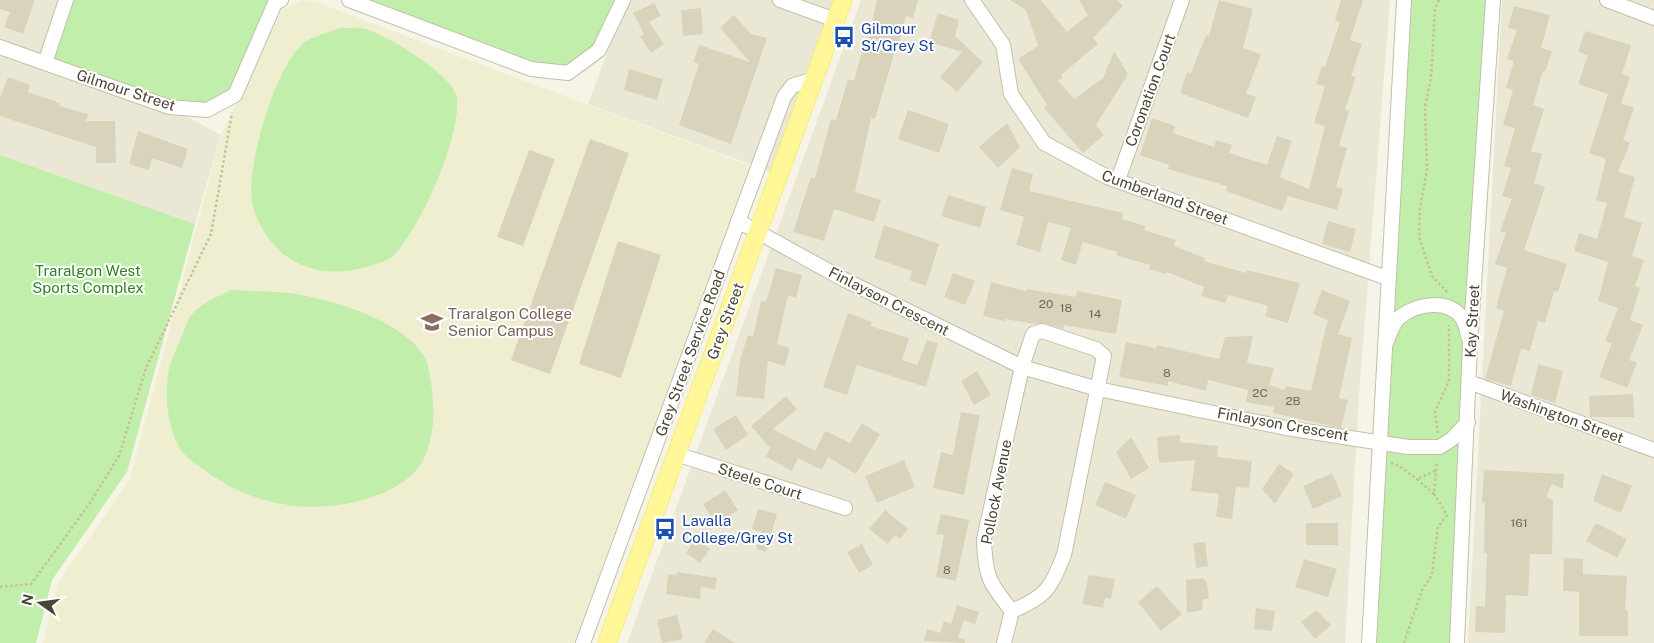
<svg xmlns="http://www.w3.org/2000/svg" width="1654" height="643" viewBox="0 0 1654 643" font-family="'Public Sans',sans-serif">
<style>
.residential{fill:#eae8d5}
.education{fill:#f0eed0}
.green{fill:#c2eeac}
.building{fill:#d9d3bb}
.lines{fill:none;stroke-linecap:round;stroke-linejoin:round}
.minor-casing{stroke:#c2bfa9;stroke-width:16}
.major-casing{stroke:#f2e459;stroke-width:19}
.path{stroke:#c6bf98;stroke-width:2.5;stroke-dasharray:2.5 2.5;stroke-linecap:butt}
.minor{stroke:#fff;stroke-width:14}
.major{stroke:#fff797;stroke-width:18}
.labels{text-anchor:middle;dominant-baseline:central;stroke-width:4;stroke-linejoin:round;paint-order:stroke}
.number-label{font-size:12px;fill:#6e6956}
.transit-label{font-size:15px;fill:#164399;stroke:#fff;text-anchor:start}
.street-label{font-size:15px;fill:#4a4635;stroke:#fff}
.park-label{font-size:15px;fill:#318321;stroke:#fff}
.education-label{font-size:15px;fill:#785e54;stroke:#fff;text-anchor:start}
</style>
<rect width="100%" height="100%" fill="#f5f4e7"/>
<path class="residential" d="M0,0H66L169,107L221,135L195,224L0,155Z
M627,0H843L779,175L588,104Z
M861,0H1390L1359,395L1345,643H627Z
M1502,0H1654V643H1468Z"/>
<path class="education" d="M304,0L316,2L751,166L574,643H43L58,583L130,479L221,135L282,10Z"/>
<path class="green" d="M66,0H281L235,95L207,110L169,107L45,63Z
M349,0H623L599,50L568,73L531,69Z
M1403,0H1493L1457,643H1369Z
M340,28C348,28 358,27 366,29C388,36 454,75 457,98C461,137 420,230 393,256C389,260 381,262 376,264C344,275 312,276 283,254C270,243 255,220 252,203C246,167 275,64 305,42C315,36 329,32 340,28Z
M0,155L195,224L127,472L52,580L36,643H0Z
M231,290C251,291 271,291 290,293C329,299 405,320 425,358C431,369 435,410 433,423C429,459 418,477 385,492C326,518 254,509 203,469C197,465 190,460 185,455C167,435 163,390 170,365C173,355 178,345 182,336C185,329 187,320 192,314C203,302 217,297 231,290Z"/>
<path class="building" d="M0,0H35L23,34L4,27L10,12L0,9Z
M877,0H918L913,18L906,16L898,48L896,47L875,119L871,118L855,192L881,200L874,222L834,209L824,241L793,232L811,177L815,178L831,119L836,120L848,79L854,81L862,51L865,52Z
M1010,0H1041L1067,32L1088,15L1079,0H1117L1123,6L1093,38L1098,44L1061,75L1063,78L1058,81L1074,99L1103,78L1114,51L1128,74L1096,125L1104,135L1083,153L1044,108L1047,105L1018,59L1038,46L1026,10Z
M1219,0L1253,9L1243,48L1261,54L1246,94L1256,97L1248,118L1180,93L1187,72L1191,73L1206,35L1209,36Z
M1341,0H1363L1350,40L1362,44L1351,76L1356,77L1345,110L1349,111L1339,146L1347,148L1336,187L1343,189L1337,210L1288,196L1282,211L1226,191L1227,186L1168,169L1169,165L1140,155L1152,118L1175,126L1173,133L1214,147L1216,140L1232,145L1229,153L1267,165L1277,136L1292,141L1280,177L1309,189L1325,126L1314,123L1325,86L1316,84L1322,66L1325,67L1340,22L1335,20Z
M654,3L661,16L649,22L664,44L651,53L640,37L644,34L633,13Z
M1514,6L1550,15L1541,48L1552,51L1545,71H1543L1533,105L1544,109L1531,151L1542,154L1534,183L1545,187L1524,250L1567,264L1558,292L1554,291L1545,323L1538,321L1530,351L1521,349L1511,386L1485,379L1504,311L1496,308L1507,268L1495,264L1506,233L1500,231L1512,199L1502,196L1511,168L1504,166L1515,128L1503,125L1513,90L1506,88L1514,61L1507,59L1517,30L1508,28Z
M701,8L703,34L683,36L681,10Z
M938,13L959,20L955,36L983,62L957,92L940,77L962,52L929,42Z
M734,15L751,34L767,38L731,144L679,125L699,64L693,62L699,45L750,62L720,28Z
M1585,31L1631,45L1622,74L1630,77L1621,103L1634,108L1623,140L1630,143L1618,172L1635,177L1624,217L1642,223L1632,256L1644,260L1635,286L1640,288L1630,320L1643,325L1629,360L1637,363L1627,388L1599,377L1612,343L1605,341L1618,308L1598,301L1608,262L1574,251L1579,233L1597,239L1607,203L1596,200L1606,159L1589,153L1608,94L1578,84L1588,55L1578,52Z
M629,69L663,79L657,100L624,90Z
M8,77L30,85L28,92L60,103L59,106L88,114L86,121H115L116,163H96V147L0,116V98Z
M908,110L949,124L939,153L898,139Z
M1007,123L1020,147L998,168L979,147Z
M138,131L188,149L182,168L152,158L149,170L129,164Z
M590,139L629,153L550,374L511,360Z
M529,150L555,159L523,246L497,237Z
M1012,168L1033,174L1029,191L1123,213L1122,219L1146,226L1144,230L1176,240L1174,246L1205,258L1204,261L1246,273L1247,270L1300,283L1288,323L1265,316L1268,306L1228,295L1225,303L1201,296L1204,287L1167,272L1166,274L1149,269L1150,265L1116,255L1117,252L1083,242L1076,265L1061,260L1071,228L1060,225L1048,222L1040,252L1016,245L1024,217L1000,210Z
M948,195L986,207L980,228L941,216Z
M1328,221L1356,229L1350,252L1322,244Z
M884,225L939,244L926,286L909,280L912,271L874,258Z
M618,241L661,255L621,378L579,364Z
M776,268L802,275L796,298L788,295L777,344L790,348L785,366L768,361L764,399L736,396L740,361L748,335L753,337L761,301L766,302Z
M953,273L975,281L965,305L944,297Z
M991,282L1026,291L1027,289L1076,297L1077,291L1122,300L1116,334L1064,325V329L1044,323L1035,324L1005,319V321L983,316Z
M1322,290L1350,301L1338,334L1352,338L1339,398L1348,400L1341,428L1273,413L1274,407L1246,402L1248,390L1208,380L1206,391L1168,381V386L1119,377L1126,342L1156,348L1157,345L1219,359L1225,337L1253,336L1247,363L1274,368L1269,385L1284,390L1286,386L1311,391L1324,335H1328L1324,334L1328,320L1313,314Z
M848,313L872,322L870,326L909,338L902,360L917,365L927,340L938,343L926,387L857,365L847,395L823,387Z
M1538,364L1563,371L1555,403L1531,395Z
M977,371L991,395L974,405L961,381Z
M1633,394L1634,417H1590L1589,396Z
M786,396L797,409L773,429L815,451L825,431L850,443L862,423L880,434L856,474L828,457L822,470L798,458L792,471L766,457L770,448L751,426Z
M961,412L980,415L964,495L933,488L941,452L953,455Z
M736,415L748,435L726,450L713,429Z
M1180,435V442L1218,446L1217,457L1252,461L1249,488L1236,487L1232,519L1216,517L1219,494L1191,491L1195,460L1159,463L1157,437Z
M1131,437L1149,468L1131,479L1116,452Z
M904,460L915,487L877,503L865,476Z
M1279,464L1294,474L1275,504L1262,489Z
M1484,470L1564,474L1563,489L1552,484L1546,497L1553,500L1552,554H1530L1528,596L1506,595L1505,633L1475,632L1476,606H1485L1487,553H1484L1485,503H1482Z
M1332,473L1342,496L1313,509L1303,486Z
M1602,474L1632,486L1621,513L1593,501Z
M1105,482L1136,495L1126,519L1095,505Z
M725,490L738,510L716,524L703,504Z
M758,509L777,514L766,552L756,549L761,532L752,529Z
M885,510L908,529L900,539L895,535L888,544L869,529Z
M941,514L969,520L956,581L936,577L944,535L936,534Z
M1306,523H1338V545H1306Z
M1596,523L1627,539L1617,558L1586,541Z
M696,538L710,549L700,563L686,553Z
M1205,542L1208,566L1196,568L1193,543Z
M862,544L873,565L859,573L847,552Z
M1564,558L1583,559V574L1627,576L1625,610H1628V636H1579V592L1563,591Z
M1304,559L1337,569L1328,597L1295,587Z
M677,572L717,578L715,589L701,587L700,599L666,594L668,574L677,575Z
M1089,575L1115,579L1111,599L1105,598L1103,608L1082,604Z
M1203,578L1207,583L1209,599H1203L1202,610L1187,613L1186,580Z
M1157,586L1182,614L1161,631L1138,602Z
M957,605L979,612L975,624L964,620L958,638L965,639V643L924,641L927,629L940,633L944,621L951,624Z
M1256,608L1275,611L1272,631L1254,629Z
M1316,610L1331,625L1315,639L1301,622Z
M677,615L683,639L662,643L657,620Z
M713,629L735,643H704Z"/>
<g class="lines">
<g class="minor-casing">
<path id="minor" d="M349,0L531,69L568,73L599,50L623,0
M780,0L835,20
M972,0L1003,45L1011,94L1044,143L1107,177L1387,278
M1607,0L1654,18
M0,47L169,107L207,110L235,95L275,3L281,0
M45,63L66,0
M1118,180L1182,0
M738,221L843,279L1022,367L1098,389L1286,428L1408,447H1440L1452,439L1468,422
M1042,331L1096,349L1104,356L1064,555C1050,589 1047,596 1012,611C989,583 985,576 984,539L1022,367L1033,334Z
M1387,341C1390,333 1393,322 1400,317C1416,304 1448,298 1462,318C1465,323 1467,330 1468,336
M1469,382L1654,450
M676,454L845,508
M583,643L784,97L792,86L814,79
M1004,643L1012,611
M1369,643L1404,0
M1457,643L1470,345L1493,0"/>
</g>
<g class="major-casing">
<path id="major" d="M607,643L843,0"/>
</g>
<path class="path" d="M1439,0L1435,9L1431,78L1425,106L1427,171L1420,207L1419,237L1432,276L1449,294
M1438,433L1435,411L1449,381V325
M1391,463L1399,466L1417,479
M1434,494L1417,479L1435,471
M0,587L31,584L88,506L119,456L146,368L211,234L232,113
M1404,643L1422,590L1432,575L1438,527L1447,515L1434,494L1437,461"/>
<use href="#minor" class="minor"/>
<use href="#major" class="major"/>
</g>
<defs>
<g id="bus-bare" transform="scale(1.725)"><path d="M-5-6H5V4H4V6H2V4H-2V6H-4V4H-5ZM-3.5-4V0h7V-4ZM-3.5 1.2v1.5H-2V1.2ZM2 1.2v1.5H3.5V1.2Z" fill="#1a4fb4" stroke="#fff" stroke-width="2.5" paint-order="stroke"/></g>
<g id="school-bare" transform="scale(1.725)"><path d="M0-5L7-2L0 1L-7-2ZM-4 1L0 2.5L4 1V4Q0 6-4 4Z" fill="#8d6e63" stroke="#fff" stroke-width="2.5" paint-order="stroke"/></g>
</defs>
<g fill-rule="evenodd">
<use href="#bus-bare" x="844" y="37"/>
<use href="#school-bare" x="432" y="322"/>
<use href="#bus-bare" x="665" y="529"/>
</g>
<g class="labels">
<g class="number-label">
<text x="1046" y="304">20</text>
<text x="1066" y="308">18</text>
<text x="1095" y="314">14</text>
<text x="1167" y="373">8</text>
<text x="1260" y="393">2C</text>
<text x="1293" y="401">2B</text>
<text x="1519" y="523">161</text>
<text x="947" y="570">8</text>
</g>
<g class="transit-label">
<text x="861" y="28">Gilmour<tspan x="861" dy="17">St/Grey St</tspan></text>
<text x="682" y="520">Lavalla<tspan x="682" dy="17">College/Grey St</tspan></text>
</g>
<g class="street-label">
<text transform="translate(126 90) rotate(18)">Gilmour Street</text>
<text transform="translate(1150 90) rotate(-70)">Coronation Court</text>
<text transform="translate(1165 197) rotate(20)">Cumberland Street</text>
<text transform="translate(889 301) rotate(27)">Finlayson Crescent</text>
<text transform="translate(725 321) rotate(-70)">Grey Street</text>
<text transform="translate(1472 321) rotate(-87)">Kay Street</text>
<text transform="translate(690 353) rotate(-70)">Grey Street Service Road</text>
<text transform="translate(1562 416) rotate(20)">Washington Street</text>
<text transform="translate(1283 424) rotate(10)">Finlayson Crescent</text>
<text transform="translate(760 481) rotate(18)">Steele Court</text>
<text transform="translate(996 492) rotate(-79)">Pollock Avenue</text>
</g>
<g class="park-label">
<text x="88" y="270">Traralgon West<tspan x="88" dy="17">Sports Complex</tspan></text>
</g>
<g class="education-label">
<text x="448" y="313">Traralgon College<tspan x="448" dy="17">Senior Campus</tspan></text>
</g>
</g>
<g transform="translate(40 603) rotate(284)" stroke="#ffffff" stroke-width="4" paint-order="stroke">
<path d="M0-4L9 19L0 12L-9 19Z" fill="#4a4635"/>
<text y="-8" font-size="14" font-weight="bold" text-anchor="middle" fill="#4a4635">N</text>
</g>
</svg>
